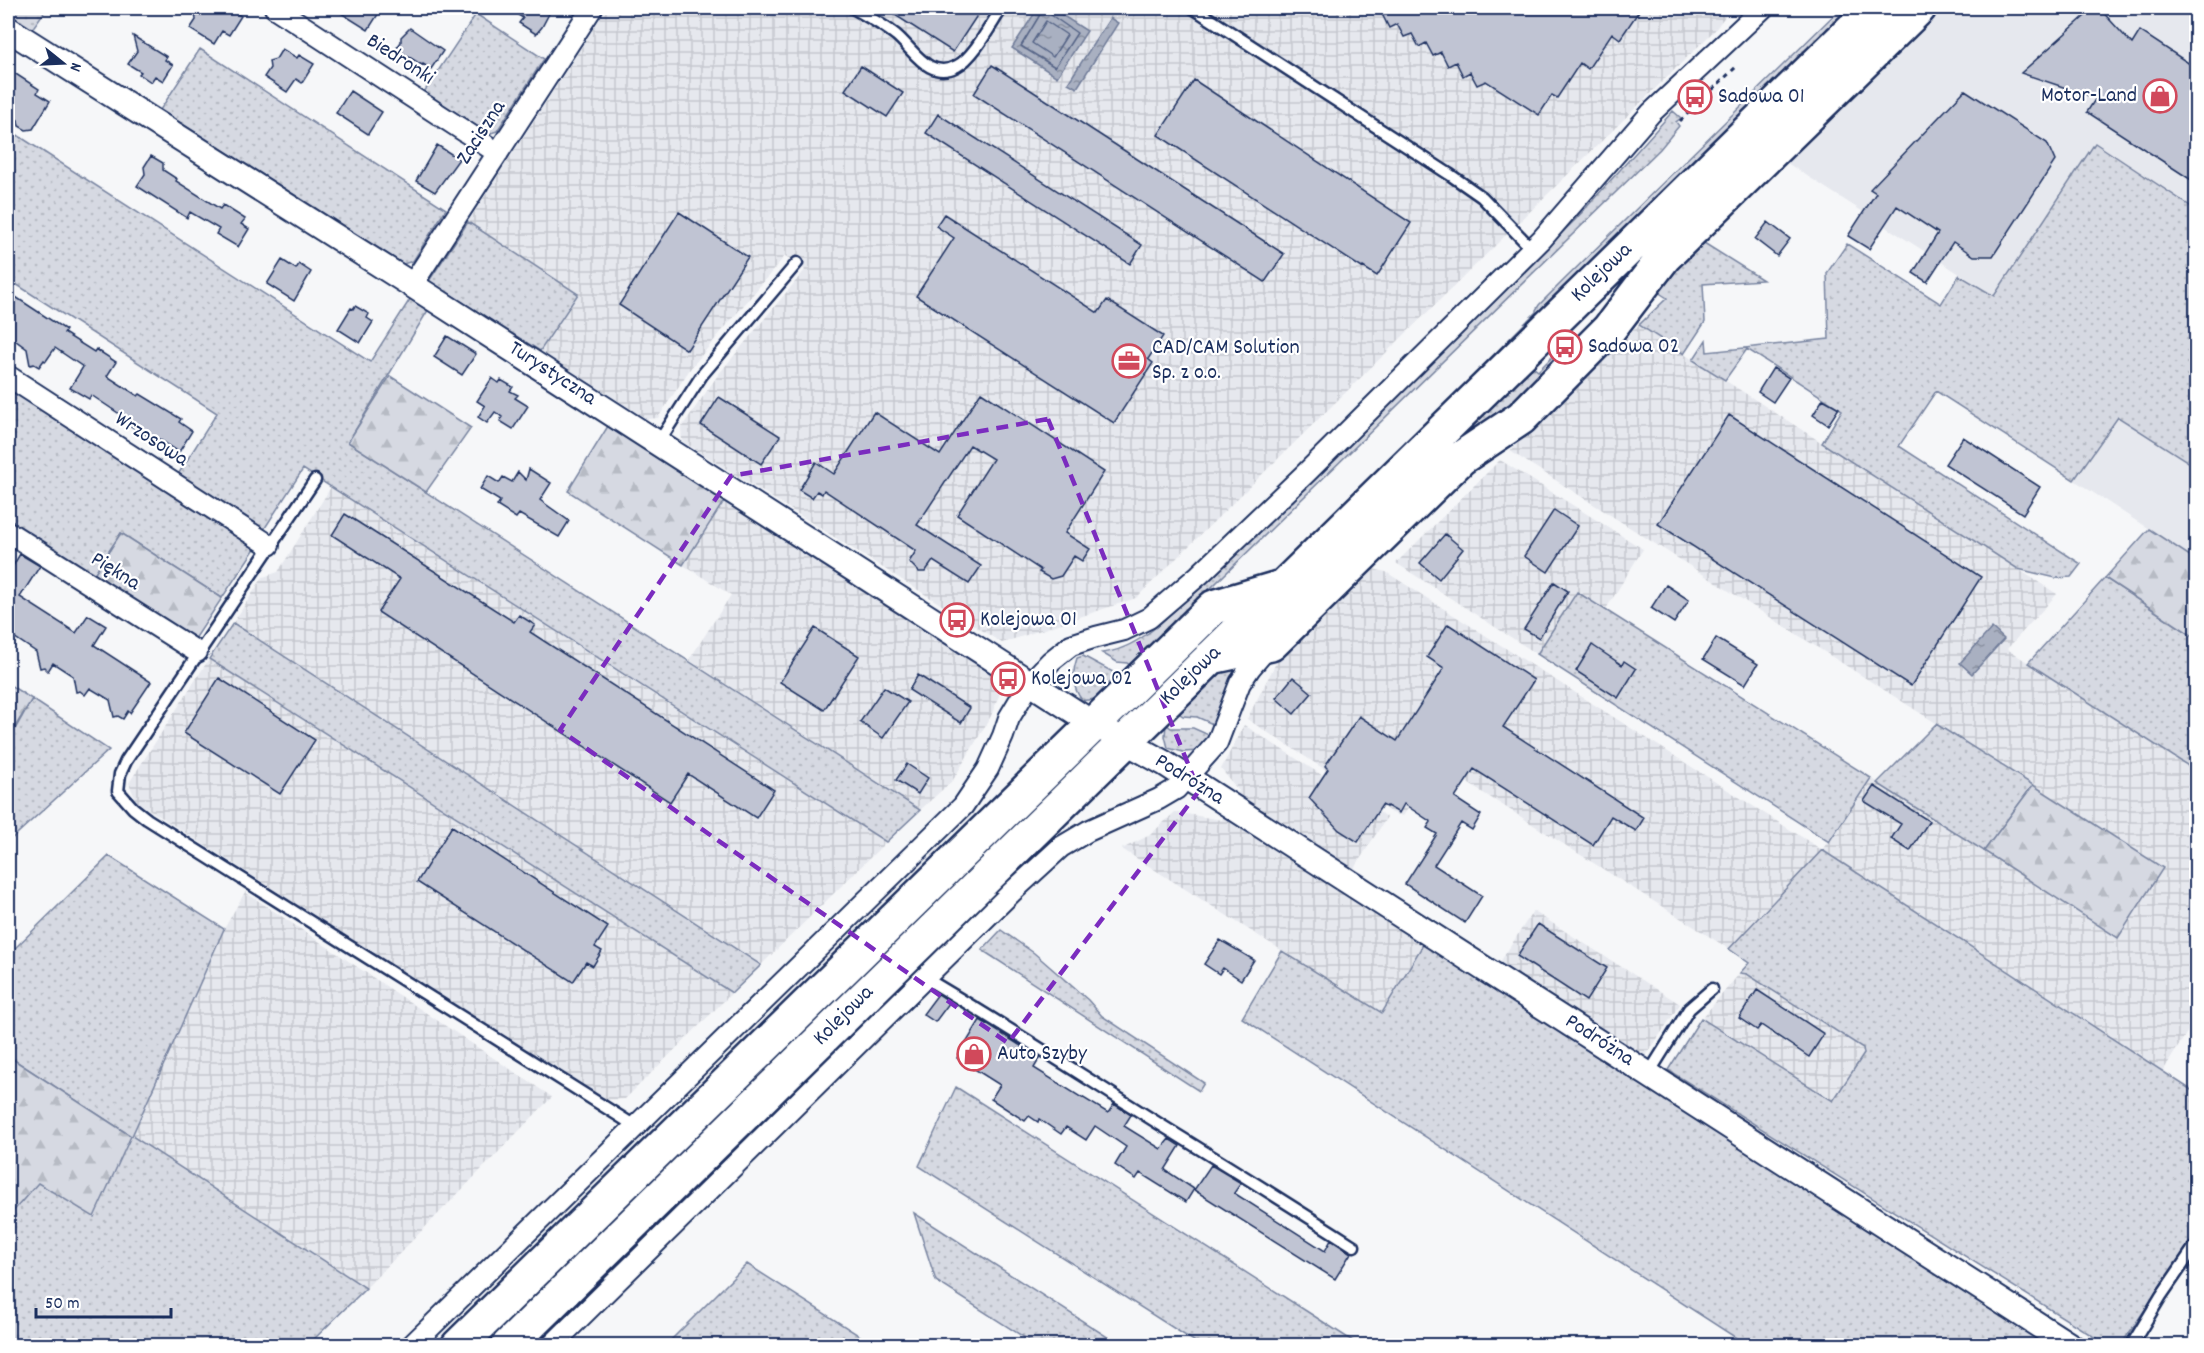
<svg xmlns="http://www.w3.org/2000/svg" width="2204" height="1353" viewBox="0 0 2204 1353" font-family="Dekko,sans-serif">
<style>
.built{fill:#e6e8ee}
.industrial{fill:url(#industrial-grid)}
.grass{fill:url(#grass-dots);stroke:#7884a0;stroke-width:1.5}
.forest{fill:url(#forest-firs);stroke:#7884a0;stroke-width:1.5}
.water{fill:url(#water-ripples);stroke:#707c99;stroke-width:1.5}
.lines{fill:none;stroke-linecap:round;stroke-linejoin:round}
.shore{stroke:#546386;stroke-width:1.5}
.building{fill:#c0c4d3;stroke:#1b2f5e;stroke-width:1.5}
.service-casing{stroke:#1b2f5e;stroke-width:15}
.minor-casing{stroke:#1b2f5e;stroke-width:24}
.tertiary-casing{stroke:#1b2f5e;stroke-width:28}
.trunk-casing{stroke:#1b2f5e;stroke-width:38}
.path{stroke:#1b2f5e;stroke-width:3;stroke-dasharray:4.5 4.5;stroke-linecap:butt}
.service{stroke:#fff;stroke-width:10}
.minor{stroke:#fff;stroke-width:20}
.tertiary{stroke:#fff;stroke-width:24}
.trunk{stroke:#fff;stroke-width:33}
.marked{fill:none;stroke:#7b2cbf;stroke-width:4.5;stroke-dasharray:12 8;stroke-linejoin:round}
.labels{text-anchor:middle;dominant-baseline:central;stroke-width:4.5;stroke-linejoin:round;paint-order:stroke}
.street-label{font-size:22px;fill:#1b2f5e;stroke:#fff}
.poi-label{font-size:22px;fill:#1b2f5e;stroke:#fff;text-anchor:start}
</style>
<defs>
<pattern id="industrial-grid" width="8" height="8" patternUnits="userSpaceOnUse" patternTransform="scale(1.5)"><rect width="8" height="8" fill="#e6e8ee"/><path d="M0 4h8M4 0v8" fill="none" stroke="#c5c7ce"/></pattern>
<pattern id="grass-dots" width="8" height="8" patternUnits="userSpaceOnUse" patternTransform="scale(1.5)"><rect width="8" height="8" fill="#d6d9e2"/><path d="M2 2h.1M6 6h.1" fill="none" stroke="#b7bbc4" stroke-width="1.8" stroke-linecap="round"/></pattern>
<pattern id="forest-firs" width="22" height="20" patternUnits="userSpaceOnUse" patternTransform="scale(1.5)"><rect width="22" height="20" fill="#d6d9e2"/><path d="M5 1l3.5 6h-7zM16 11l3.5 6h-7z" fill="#b7bbc4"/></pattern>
<pattern id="water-ripples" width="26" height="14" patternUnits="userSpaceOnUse" patternTransform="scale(1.5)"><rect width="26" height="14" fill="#a9b0c1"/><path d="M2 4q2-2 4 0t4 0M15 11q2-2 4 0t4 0" fill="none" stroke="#8990a0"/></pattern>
</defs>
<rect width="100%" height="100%" fill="#f6f7f9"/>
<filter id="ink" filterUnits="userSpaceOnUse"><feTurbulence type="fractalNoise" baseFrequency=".0167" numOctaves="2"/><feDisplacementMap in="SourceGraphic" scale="12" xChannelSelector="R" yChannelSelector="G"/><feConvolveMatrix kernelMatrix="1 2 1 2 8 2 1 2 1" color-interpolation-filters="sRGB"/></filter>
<g filter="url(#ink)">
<path class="built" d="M1945,8H2182L2196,17V210L2095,143L1994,296L1787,163Z
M2117,417L2196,467V560L2074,480Z"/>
<path class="industrial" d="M607,8H1731L1715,30L1136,598L1002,643L682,441L681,428L718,375L805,270L797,263L785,256L690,369L658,418L647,419L540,351L578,294L468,222Z
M1639,325L2057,594L2007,649L2196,771V1018L2163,1071L1822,851L1729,949L1466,782L1434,770L1403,816L1392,813L1247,719L1277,661L1369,568L1386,572L1822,850L1871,778L2118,937L2163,868L1510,451Z
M1500,460L1643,549L1606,609L1577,592L1537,654L1396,563Z
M331,487L662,700L886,842L761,965L233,623L263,577L278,572Z
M724,501L990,674L1000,693L991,716L953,780L920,810L689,660L731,595L683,565Z
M209,659L732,993L625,1099L602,1100L136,801L129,783Z
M1244,725L1387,817L1353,870L1236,796L1239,791L1221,769Z
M1175,812L1221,820L1226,816L1424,943L1382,1014L1122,849L1150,835Z
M245,892L552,1097L366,1288L131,1136L224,929Z
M1533,911L1680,1004L1646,1056L1499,964Z
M1740,973L1747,974L1863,1048L1864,1054L1833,1101L1702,1018Z"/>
<path class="grass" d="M8,8H47L32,29L8,14Z
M1841,8H1859L1162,691L1158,686L1398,451L1536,312V310L1539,305L1566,278Z
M476,14L544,59L497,131L488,134L424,92Z
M200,49L446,209L413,261L403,264L160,110Z
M1673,111L1681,118L1676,122L1679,126L1660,149L1131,666L1127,663L1117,662L1102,653C1141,649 1172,612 1199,586L1575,220Z
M8,129L370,362L412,296L430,307L348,442L920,810L886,842L303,469L263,531L177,476L217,413L8,279Z
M2095,143L2196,210V467L2118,417L2074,480L1936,391L1899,446L2081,564L2071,577L2056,578L2018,569L1822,443L1842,410L1747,349L1725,380L1693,360L1706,340L1707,352L1829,339L1827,273L1847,244L1941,304L1959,275L1994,296Z
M468,222L578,294L540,351L429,281Z
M1704,243L1763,280L1703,284L1705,322L1684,354L1639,325L1667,298L1655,290Z
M1552,357L1561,364L1274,631L1215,725L1197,717L1183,716L1177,712L1533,367L1538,371Z
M8,383L258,544L222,598L121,533L94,574L8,520Z
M2105,578L2196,638V771L2028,663Z
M1577,592L1871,778L1829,842L1537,654Z
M233,623L761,965L732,993L209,659Z
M1083,656L1113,672L1118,678C1107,689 1099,702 1082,700C1072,688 1072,672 1077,658Z
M32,699L109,750L8,842V739L9,740Z
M1166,724L1171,728H1193L1211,736L1199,751L1183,752L1168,748L1165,736Z
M1936,724L2033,785L1984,851L1877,783Z
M1822,850L2196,1093V1234L2121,1345H2110L2099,1340L1668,1070L1701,1018L1833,1101L1864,1054L1863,1048L1747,974L1740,973L1749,963L1729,949Z
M109,856L224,929L132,1136L366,1288L308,1345L8,1346V1217L37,1183L131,1136L8,1056V955Z
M1001,930L1034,953L1088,1000L1102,1016L1204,1083L1199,1091L982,950Z
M1424,943L2052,1345H1747L1242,1018L1282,951L1382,1013Z
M956,1087L1314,1316L1359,1345H1200L919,1166Z
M914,1213L1120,1345H1036L936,1281Z
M747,1264L874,1345H666Z"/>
<path class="forest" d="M390,376L471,428L426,492L348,442Z
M608,426L724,501L683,565L568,491Z
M2149,529L2196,560V638L2105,578Z
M121,533L222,598L195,639L94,574Z
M8,684L32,699L9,737L8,736Z
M2033,785L2163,868L2118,938L1984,851Z
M8,1056L131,1136L94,1217L38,1183L8,1217Z"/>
<path class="water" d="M1038,8H1051L1087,31L1057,77L1012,48Z
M1110,18L1118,23L1077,88L1068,83Z
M1992,628L2004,639L1972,674L1960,663Z"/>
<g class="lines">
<path class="shore" d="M1042,8L1041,13L1021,46L1055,67L1077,33L1051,15L1049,8
M1046,21L1067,35L1053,57L1032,43Z"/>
</g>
<path class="building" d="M204,8H227L241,16L229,35L222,31L214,44L190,29L196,20L195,12L202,11Z
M333,8H382L368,30Z
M507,8H552L542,27L536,34L519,23L523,18Z
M884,8H982L953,52Z
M1379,8H1641L1620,39L1612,33L1588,69L1580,63L1557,98L1552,95L1539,115L1486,81L1477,85L1470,72L1463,76L1456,62L1448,66L1441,52L1433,56L1426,43L1419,47L1412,34L1404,37L1397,24L1389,28Z
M2094,8H2099L2132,44L2140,31L2196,68V183L2087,112L2096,98L2021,73Z
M410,28L443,51L431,69L423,64L422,65L396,49L401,42V37Z
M133,36L167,57L165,60L173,65L163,81L155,76L151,82L139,74L141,72L128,64L137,51Z
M282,49L297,58L299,55L314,64L302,83L296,79L287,92L264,77L270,68L269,61L276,59Z
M992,65L1284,254L1265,282L974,94Z
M861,66L903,93L887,117L845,90Z
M8,69L39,89L37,93L50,101L33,129L26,130L19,126L18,120L8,113Z
M1194,80L1411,223L1377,276L1363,267L1362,268L1158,135Z
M1965,90L2047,143L2055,161L1993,256H1974L1953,242L1927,282L1913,273L1938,233L1897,206L1869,249L1848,236L1876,193L1870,189Z
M350,91L382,112L368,134L336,113Z
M938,114L1142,245L1130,264L926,133Z
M437,145L459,159L435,192L416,181Z
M151,156L163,163V170L177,179L176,181L220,209L223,205L245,219L241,224L249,229L238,247L216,234L219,229L190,212L187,218L137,186L145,174L144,167Z
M679,212L748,257L687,350L619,305Z
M944,214L1098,313L1107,300L1163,336L1148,359L1153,363L1114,423L916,296L954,238L936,226Z
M1768,222L1790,239L1777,256L1755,239Z
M282,260L296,269L299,264L311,272L294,301L267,284Z
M8,292L66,330L64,333L94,352L96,349L116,362L107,376L138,396L140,394L181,419L179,422L192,431L179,452L157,438L155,441L131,426L133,423L91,395L89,399L70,388L83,367L55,348L46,361L44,360L39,367L34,364L30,365L27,349L8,335Z
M355,306L369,314L367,318L373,322L360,343L338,329L351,308L353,309Z
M447,336L476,354L462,375L434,357Z
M1773,368L1789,378L1773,402L1758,392Z
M492,378L499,383L501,380L513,387L510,391L518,395L515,398L528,406L513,429L500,421L502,417L495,412L487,423L478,417L485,406L477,401Z
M981,392L1104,472L1065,533L1090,549L1082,561L1074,556L1061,576L1051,579L1039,572L1041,570L957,515L993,459L970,445L917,525L981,566L969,584L933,561L925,572H919L909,562L916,551L824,490L822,494L817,491L812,498L799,490L816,462L834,474L874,412L940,455Z
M719,397L780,436L761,464L701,425Z
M1823,399L1839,408L1828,425L1813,415Z
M1729,415L1981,577L1911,686L1658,524Z
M1963,437L2040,487L2023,514L1945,464Z
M529,469L551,483L540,500L569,521L559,537L519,514L516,518L497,506L500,501L480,489L488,476L499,483L503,477L512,482L518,472L526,480Z
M1554,510L1578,526L1548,572L1524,556Z
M345,514L514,622L519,615L535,625L530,632L774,790L756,818L688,774L670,802L378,612L400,579L332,535Z
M1445,534L1463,549L1439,579L1420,563Z
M20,554L40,566L20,597L76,633L88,615L106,626L94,645L151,682L130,713L128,711L123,719L118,716L114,717L110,700L90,688L85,695L80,691L76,692L73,676L53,663L48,671L44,667L40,668L36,652L8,633V574Z
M1554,582L1568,591L1539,638L1524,629Z
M1666,585L1689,600L1674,623L1651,608Z
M1448,624L1534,680L1503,727L1644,818L1636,831L1611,816L1593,845L1474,769L1455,798L1481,815L1472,830L1461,823L1434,865L1482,896L1465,923L1405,884L1437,834L1427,828L1431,822L1404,804L1399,813L1387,806L1386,807L1382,805L1358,842L1339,830L1309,798L1328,769L1325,766L1359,716L1397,741L1444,668L1427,657Z
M815,628L859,656L824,710L780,682Z
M1716,638L1758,664L1745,685L1703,659Z
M1592,645L1622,665L1624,661L1636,669L1618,698L1576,671Z
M918,675L970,708L961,723L909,690Z
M1293,677L1312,693L1294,714L1276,698Z
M219,678L315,740L280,794L184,733Z
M884,687L908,702L883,738L860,722Z
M907,764L928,778L918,794L896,780Z
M1874,786L1929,821L1910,851L1891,839L1901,824L1864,801Z
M452,826L608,927L595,947L602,951L593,966L586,962L573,982L417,882Z
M1538,924L1607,968L1586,1001L1517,956Z
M1220,940L1254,960L1241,980L1223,968L1219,974L1204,964Z
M1757,990L1824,1034L1809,1057L1761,1025L1757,1030L1739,1018Z
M938,994L950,1002L935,1022L923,1014Z
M980,1020L1040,1058L1034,1068L1082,1098V1097L1108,1113L1114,1104L1131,1115L1124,1126L1161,1149L1169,1139L1180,1146L1165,1170L1194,1189L1186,1202L1140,1173L1136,1179L1115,1165L1126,1147L1095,1126L1086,1140L1066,1127L1061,1134L1039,1119L1038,1122L1029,1116L1025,1121L991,1099L1000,1085L957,1058Z
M1211,1165L1241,1183L1234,1193L1325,1251L1331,1240L1351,1253L1335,1279L1194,1190Z"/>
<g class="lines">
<g class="service-casing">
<path id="service" d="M853,8C867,16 883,25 896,35C914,50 929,81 957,66C974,57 991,24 1002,8
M1193,8L1449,174L1482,197L1532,249
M658,443L702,375L797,263
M315,480L126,761L120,774L118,791L133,808L147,819L635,1126
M925,978C1005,1025 1083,1076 1161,1125C1226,1165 1290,1205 1354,1246
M1649,1073L1689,1009L1712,989
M2131,1346L2161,1296L2196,1245"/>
</g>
<g class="minor-casing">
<path id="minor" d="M275,8L498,153
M412,285L592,8
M8,376L269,545
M8,532L197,652
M411,1346L963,806L988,769L1003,736L1009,718L1030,683L1051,661L1071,645L1096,637L1124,630L1149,618L1199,575L1306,473L1542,239L1651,113L1763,8
M551,1346L1012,892L1061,847L1088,831L1159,799L1176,789L1217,743L1240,683L1250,668L1268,647"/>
</g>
<g class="tertiary-casing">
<path id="tertiary" d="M8,29L412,285L1094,724L1164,763L2071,1346"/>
</g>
<g class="trunk-casing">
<path id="trunk" d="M1211,657L1271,644L1461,458L1521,418L1609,329L1664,257L1919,8
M458,1346L1214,607L1278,588
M508,1346L1874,8"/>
</g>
<path class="path" d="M1680,121L1737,66"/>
<use href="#service" class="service"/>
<use href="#minor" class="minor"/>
<use href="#tertiary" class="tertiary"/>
<use href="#trunk" class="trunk"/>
</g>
</g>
<path class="marked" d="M1048,419L1199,791L1008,1043L560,730L731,476Z"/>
<defs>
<g id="shop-ring" transform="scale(1.725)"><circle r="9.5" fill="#fff" stroke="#d1495b" stroke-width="1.5"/><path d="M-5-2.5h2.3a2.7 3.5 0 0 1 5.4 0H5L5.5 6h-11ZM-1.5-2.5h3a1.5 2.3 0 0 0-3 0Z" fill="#d1495b"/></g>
<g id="bus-ring" transform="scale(1.725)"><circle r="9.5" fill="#fff" stroke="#d1495b" stroke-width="1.5"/><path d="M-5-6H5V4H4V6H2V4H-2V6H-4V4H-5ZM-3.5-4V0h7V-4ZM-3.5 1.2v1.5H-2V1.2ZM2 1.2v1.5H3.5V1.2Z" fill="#d1495b"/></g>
<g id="office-ring" transform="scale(1.725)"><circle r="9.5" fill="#fff" stroke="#d1495b" stroke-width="1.5"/><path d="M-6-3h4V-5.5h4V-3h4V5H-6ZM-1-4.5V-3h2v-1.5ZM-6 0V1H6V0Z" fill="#d1495b"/></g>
</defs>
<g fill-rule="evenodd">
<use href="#shop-ring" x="2160" y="96"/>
<use href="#bus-ring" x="1695" y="97"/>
<use href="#bus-ring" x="1565" y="347"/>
<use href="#office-ring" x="1129" y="361"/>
<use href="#bus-ring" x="957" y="620"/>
<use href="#bus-ring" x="1008" y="679"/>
<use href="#shop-ring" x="974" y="1054"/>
</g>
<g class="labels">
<g class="street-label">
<text transform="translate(400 60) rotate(33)">Biedronki</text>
<text transform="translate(482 133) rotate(-57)">Zaciszna</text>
<text transform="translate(1602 273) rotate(-44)">Kolejowa</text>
<text transform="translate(552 374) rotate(33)">Turystyczna</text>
<text transform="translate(151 440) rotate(33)">Wrzosowa</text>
<text transform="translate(115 572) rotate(32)">Piękna</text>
<text transform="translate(1191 676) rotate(-44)">Kolejowa</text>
<text transform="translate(1189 780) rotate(32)">Podróżna</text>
<text transform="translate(844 1016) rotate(-45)">Kolejowa</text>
<text transform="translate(1599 1041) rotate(33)">Podróżna</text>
</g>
<g class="poi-label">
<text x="2137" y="96" text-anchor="end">Motor-Land</text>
<text x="1718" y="97">Sadowa 01</text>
<text x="1588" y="347">Sadowa 02</text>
<text x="1152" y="348">CAD/CAM Solution<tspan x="1152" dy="25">Sp. z o.o.</tspan></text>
<text x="980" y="620">Kolejowa 01</text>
<text x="1031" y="679">Kolejowa 02</text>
<text x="997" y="1054">Auto Szyby</text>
</g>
</g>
<rect width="2204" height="1353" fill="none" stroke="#fff" stroke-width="30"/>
<rect x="15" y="15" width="2174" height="1323" fill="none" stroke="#1b2f5e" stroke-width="2" filter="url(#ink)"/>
<g transform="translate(63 63) rotate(108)" stroke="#ffffff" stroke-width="4.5" paint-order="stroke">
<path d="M0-4.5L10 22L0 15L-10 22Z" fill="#1b2f5e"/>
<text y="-9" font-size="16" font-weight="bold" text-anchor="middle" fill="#1b2f5e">N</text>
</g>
<path d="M36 1308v9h135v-9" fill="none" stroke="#1b2f5e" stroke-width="3"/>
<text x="45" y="1308" font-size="18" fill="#1b2f5e" stroke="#ffffff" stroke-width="4.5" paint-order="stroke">50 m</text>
</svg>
